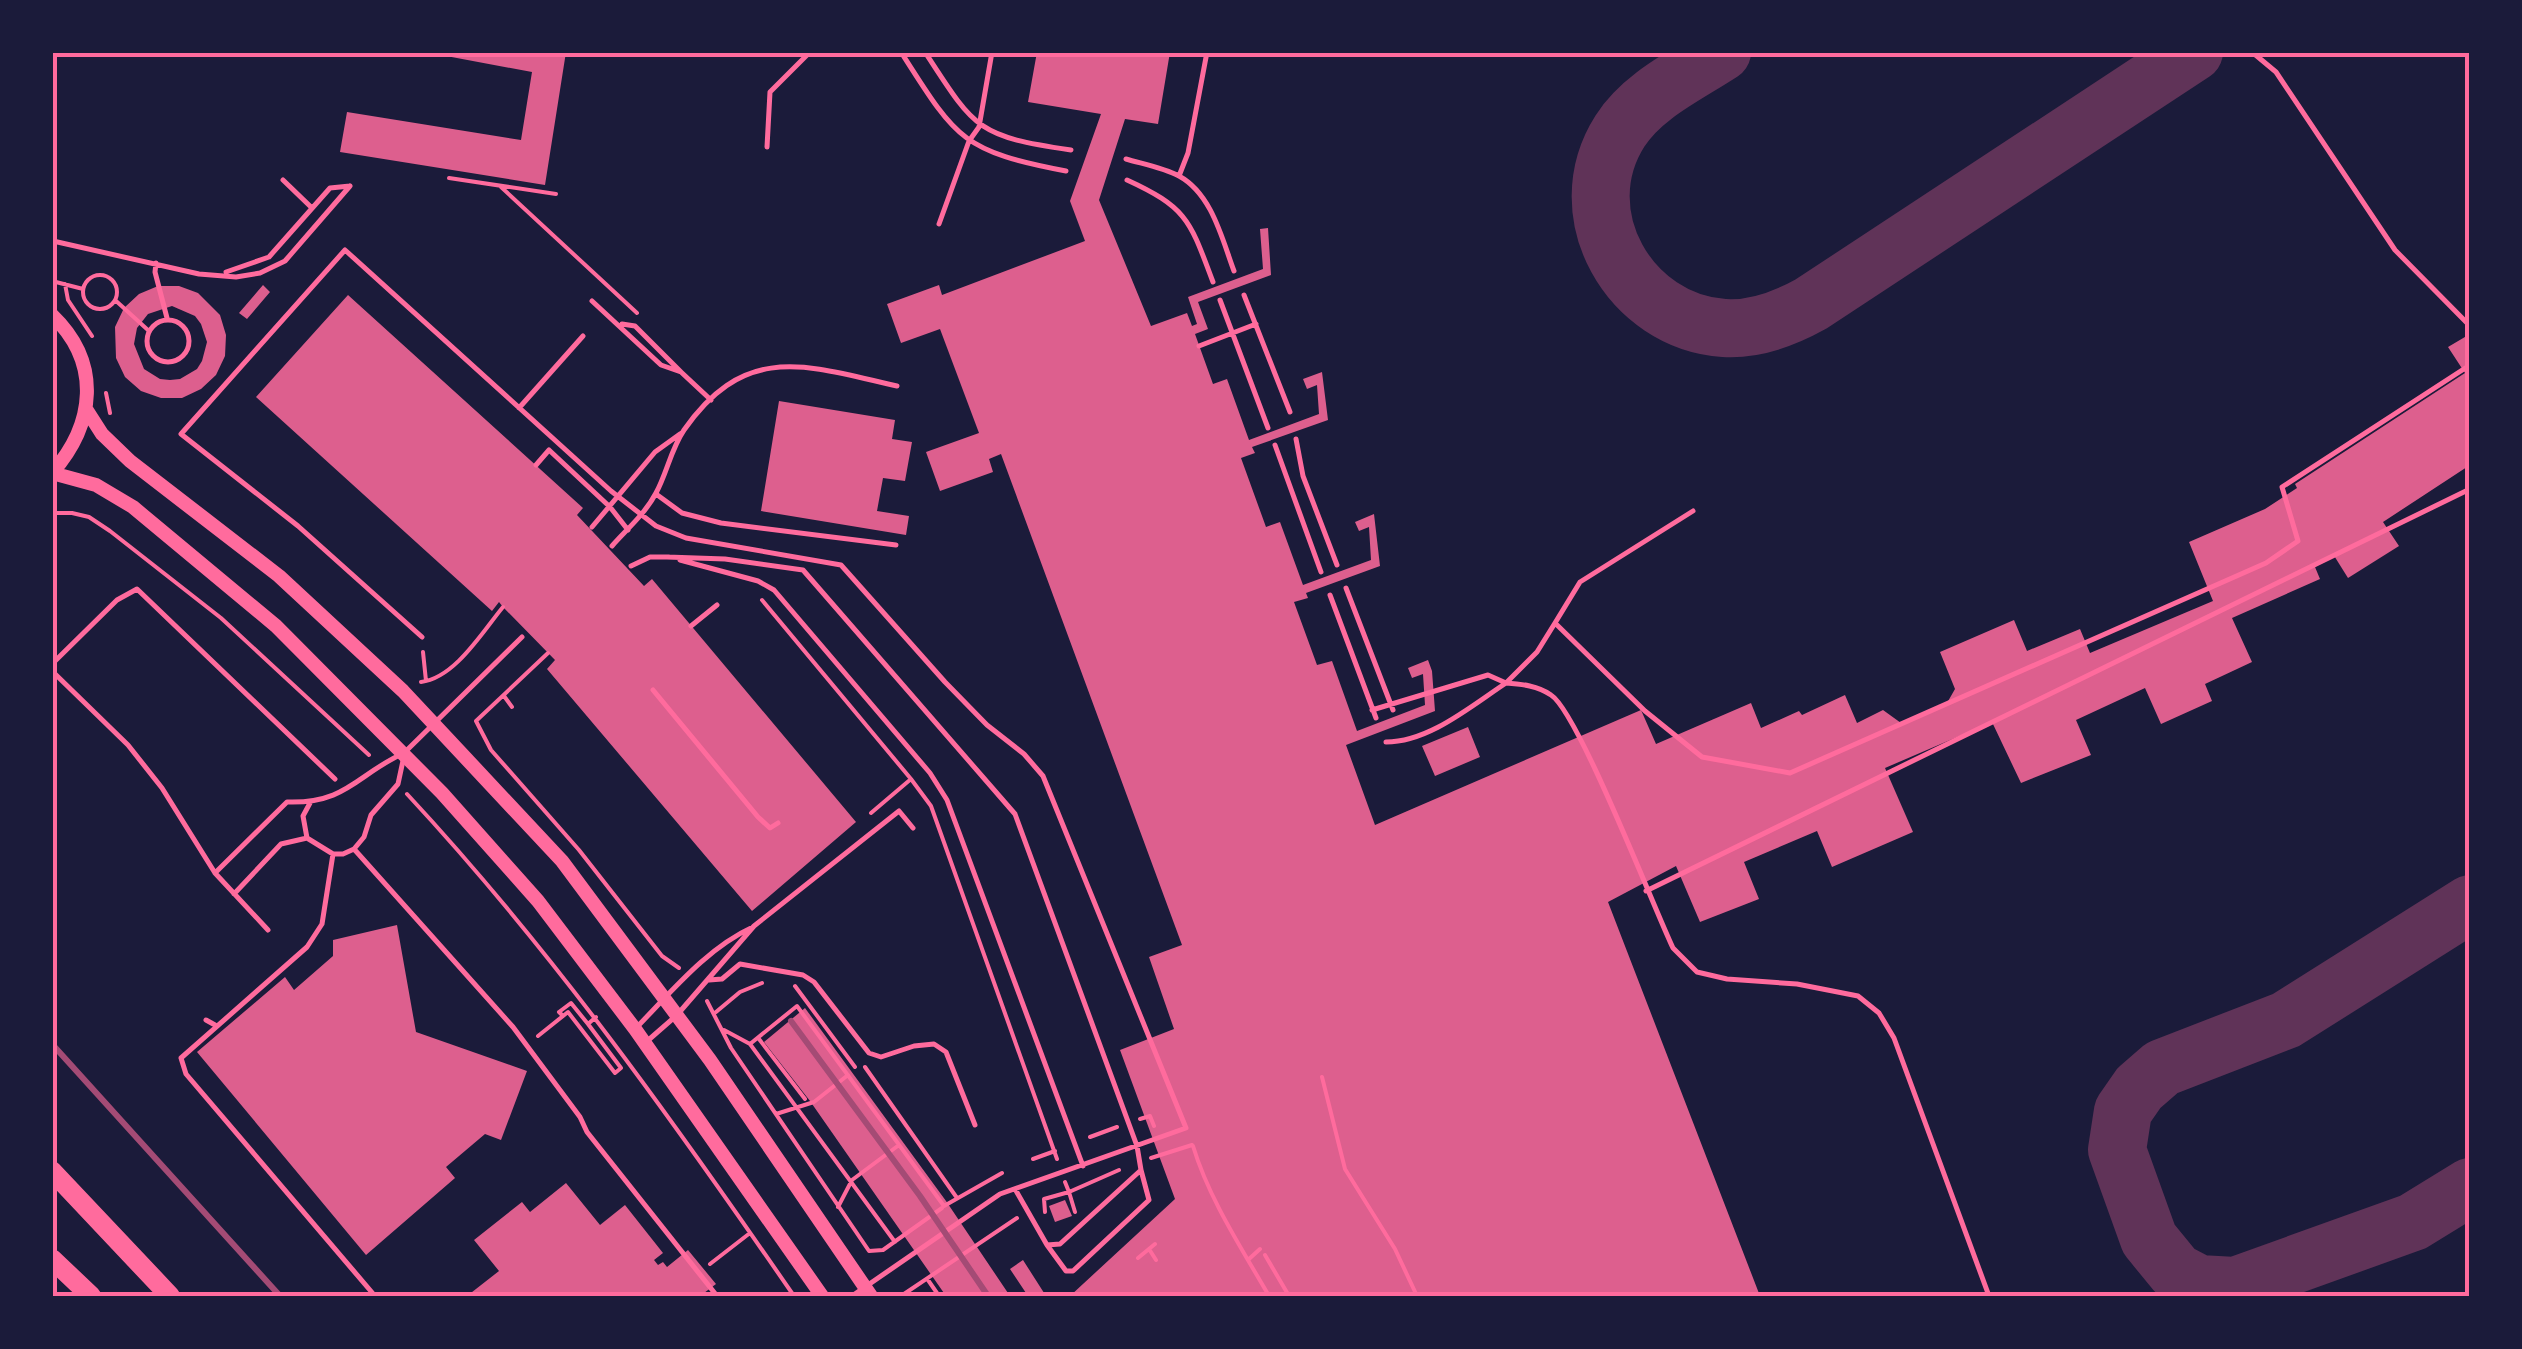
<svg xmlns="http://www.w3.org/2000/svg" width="2522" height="1349" viewBox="0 0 2522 1349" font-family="Lato,sans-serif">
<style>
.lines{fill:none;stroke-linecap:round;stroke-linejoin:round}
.taxiway{stroke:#603358;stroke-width:58}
.building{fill:#dd5f8e;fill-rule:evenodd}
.path{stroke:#ff6b9d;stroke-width:4}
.service{stroke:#ff6b9d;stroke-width:5}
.tertiary{stroke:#ff6b9d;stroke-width:14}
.motorway{stroke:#ff6b9d;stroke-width:20}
.rail{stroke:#a44b75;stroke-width:6}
.neatline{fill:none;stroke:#ff6b9d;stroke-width:4}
</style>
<rect width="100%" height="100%" fill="#1b1b3a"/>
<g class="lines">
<path class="taxiway" d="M1722,52C1687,75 1643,95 1620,131C1567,214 1630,322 1724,328C1755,330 1784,319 1811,304L2194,52
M2470,904L2286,1020L2162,1068L2139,1088L2123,1111L2117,1150L2149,1239L2176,1272L2199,1284L2235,1286L2413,1222L2470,1187"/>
</g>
<path class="building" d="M425,52H566L545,185L340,152L347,112L521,140L532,72Z
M1037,52H1170L1158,124L1125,119L1099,200L1151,326L1187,313L1192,326L1197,324L1188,297L1263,269L1260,229L1268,228L1271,275L1198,302L1208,329L1195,334L1213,384L1227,379L1249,440L1319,414L1317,385L1307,389L1303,379L1322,372L1328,420L1252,447L1255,453L1241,458L1266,527L1280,522L1303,585L1371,560L1369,527L1359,531L1355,522L1374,514L1380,566L1306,593L1308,598L1294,602L1317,665L1332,661L1357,731L1425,705L1423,674L1412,678L1408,668L1428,660L1432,671L1435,711L1346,745L1375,825L1641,710L1656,744L1751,703L1761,728L1799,711L1802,715L1845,695L1857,723L1883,710L1901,723L1947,703L1955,689L1940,652L2014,620L2027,651L2080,629L2090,653L2213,601L2189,542L2265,509L2297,488L2295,484L2465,373L2448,347L2470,334V465L2383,522L2399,546L2348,578L2333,554L2315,567L2320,579L2232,618L2252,662L2205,684L2212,701L2161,724L2145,688L2076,720L2091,755L2021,783L1992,722L1885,768L1913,832L1832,867L1817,831L1744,862L1759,899L1700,922L1676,866L1608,902L1760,1296H1070L1175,1199L1120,1050L1174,1029L1149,957L1182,945L1001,454L989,459L993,472L940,491L926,452L979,433L940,329L901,343L887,304L939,285L942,295L1085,241L1070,201L1101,114L1028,102Z
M263,285L270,292L247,319L239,313Z
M158,286H179L198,293L220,315L226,335L225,356L216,375L201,389L182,398H161L141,391L125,377L116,358L115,327L124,308L139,294ZM172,306L195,316L201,324L207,342L202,361L197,369L180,379L170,380L160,379L144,369L134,344L137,328L148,314Z
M348,295L583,508L577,515L644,586L652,579L856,822L752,911L547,669L555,660L503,607L499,602L492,611L256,397Z
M779,401L895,420L892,439L912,442L905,481L883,478L877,511L909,516L906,535L761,511Z
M1468,727L1480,757L1435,776L1422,746Z
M397,925L416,1032L527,1071L501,1140L485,1134L446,1167L455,1178L366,1255L197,1052L285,977L294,990L333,956V940Z
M805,1008L946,1201L1010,1296H946L810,1101L764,1042Z
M566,1183L600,1225L625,1205L663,1253L654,1260L658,1265L663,1262L667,1267L688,1250L716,1284L700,1296H467L499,1271L474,1240L522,1202L530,1212Z
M1065,1200L1072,1216L1055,1222L1049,1206Z
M1023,1260L1046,1296H1028L1010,1269Z"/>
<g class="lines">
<path class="path" d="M449,178L556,194
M500,186L637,313
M83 292a17 17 0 1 1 34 0a17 17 0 1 1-34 0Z
M52,281L83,289
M65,284L68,300L92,336
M115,300L149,331
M106,393L110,413
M52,513H72L89,517L110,531L221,618L369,755
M762,600L911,779
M423,652L426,681
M548,653L476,721L491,750L579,850L662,956L679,968
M421,682C455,678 483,631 503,607
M504,696L512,707
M407,794C552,950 674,1122 794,1296
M871,813L911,779L931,806L1057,1159
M795,986L855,1067
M707,1001L731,1048L869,1251L883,1250L942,1208
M716,1012L740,992L762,983
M562,1015L559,1012L571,1003L588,1024
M724,1030L750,1044
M538,1036L568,1012L615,1073L621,1068L588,1024L596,1017
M759,1039L805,1099
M865,1067L957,1198
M1322,1077L1345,1169L1395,1249L1417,1296
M776,1114L814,1102L848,1075
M1140,1119L1150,1116L1154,1126
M1090,1137L1117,1127
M1193,1146C1209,1199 1242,1249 1269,1296
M1151,1158L1192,1145
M1033,1159L1055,1151
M1065,1182L1069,1192L1119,1170
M838,1207L852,1180L899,1145
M1045,1212L1044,1199L1069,1192L1075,1212
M895,1242L750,1044L797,1006L944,1206L1002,1173
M1149,1249L1156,1260
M1265,1255L1289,1296
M1138,1258L1155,1244
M1249,1259L1260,1249
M710,1264L750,1233
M928,1280L939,1296
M901,1296L1017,1218"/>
<path class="service" d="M901,52C957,140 962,151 1066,171
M925,52C976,131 978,136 1071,150
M2252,52L2276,72L2395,250L2470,326
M767,147L770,92L810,52
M1126,159C1143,164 1164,168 1179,176C1212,194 1222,239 1234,271
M1179,176L1188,153L1207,52
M283,180L312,208
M1127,180C1188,208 1190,221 1213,282
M939,224L969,141L979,127L992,52
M52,244L53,241L199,274L236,277L260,273L285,261L350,186
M156,263L155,272L167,318
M226,272L269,257L330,188L350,186
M1244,295L1290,412
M1220,300L1268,428
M592,301L661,365L681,372L711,400
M147 341a21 21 0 1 1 42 0a21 21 0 1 1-42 0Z
M622,324L635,326L681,372
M1199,346L1256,324
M519,408L583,336
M1296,439L1303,476L1337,565
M1275,445L1321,572
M536,465L549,450L610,507L628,530
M656,494L682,513L721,523L896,545
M592,527L655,452L680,434
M612,546C627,529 645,514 656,493C667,473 671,449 684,430C746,341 808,366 897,386
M667,557L725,559L803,570L1015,814L1137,1146L1141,1170L1060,1244L1047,1245L1015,1189
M680,560L758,581L774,590L930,773L947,800L1083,1166
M631,566L650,557H669
M1346,588L1393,710
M1330,595L1376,718
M1555,623L1580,582L1693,511
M691,626L717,605
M422,637L298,526L181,434L345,250L611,491L656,526L686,538L841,565L945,682L987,725L1024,754L1043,776L1186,1128L1000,1194L852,1296
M52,664L117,600L137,589L335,779
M52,671L128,745L162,788L215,873L268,930
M1506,683L1537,652L1555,623L1645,711L1702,757L1790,773L2266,563L2298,541L2282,487L2470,365
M1506,683C1522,684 1538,686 1551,695C1578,712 1653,906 1673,948L1697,972L1727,979L1797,984L1858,996L1879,1013L1894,1038L1989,1296
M653,690L758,817L770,828L778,823
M1372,710L1488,675L1506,683C1471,706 1429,742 1386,742
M310,803L303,816L307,838L333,854H343L354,849L364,837L371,815L398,784L404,756
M354,849L513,1027L580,1117L587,1132L717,1296
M333,854L322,924L307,947L181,1058L186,1074L375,1296
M215,873L287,802C347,804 357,774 404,753L522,637
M1646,891L2470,489
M234,894L281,844L307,838
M709,980L722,979L740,964L803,975L814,982L869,1053L881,1057L914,1046L934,1044L946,1052L975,1125
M206,1020L215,1025
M637,1027C672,991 707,948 753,927
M645,1043L677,1015L754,926L899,811L913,828
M1047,1245L1066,1271H1073L1149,1200L1141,1170"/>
<path class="tertiary" d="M52,315C102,363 95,424 52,473L96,485L133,507L276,626L442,793L538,901L635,1029L822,1296
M86,409L102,434L130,461L279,576L403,691L562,861L710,1060L871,1296"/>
<path class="motorway" d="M52,1171L170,1296
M52,1259L91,1296"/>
<path class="rail" d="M791,1021L920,1196L988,1296
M52,1044L280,1296"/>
</g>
<rect width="2522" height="1349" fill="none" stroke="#1b1b3a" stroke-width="110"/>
<rect x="55" y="55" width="2412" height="1239" class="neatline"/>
</svg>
